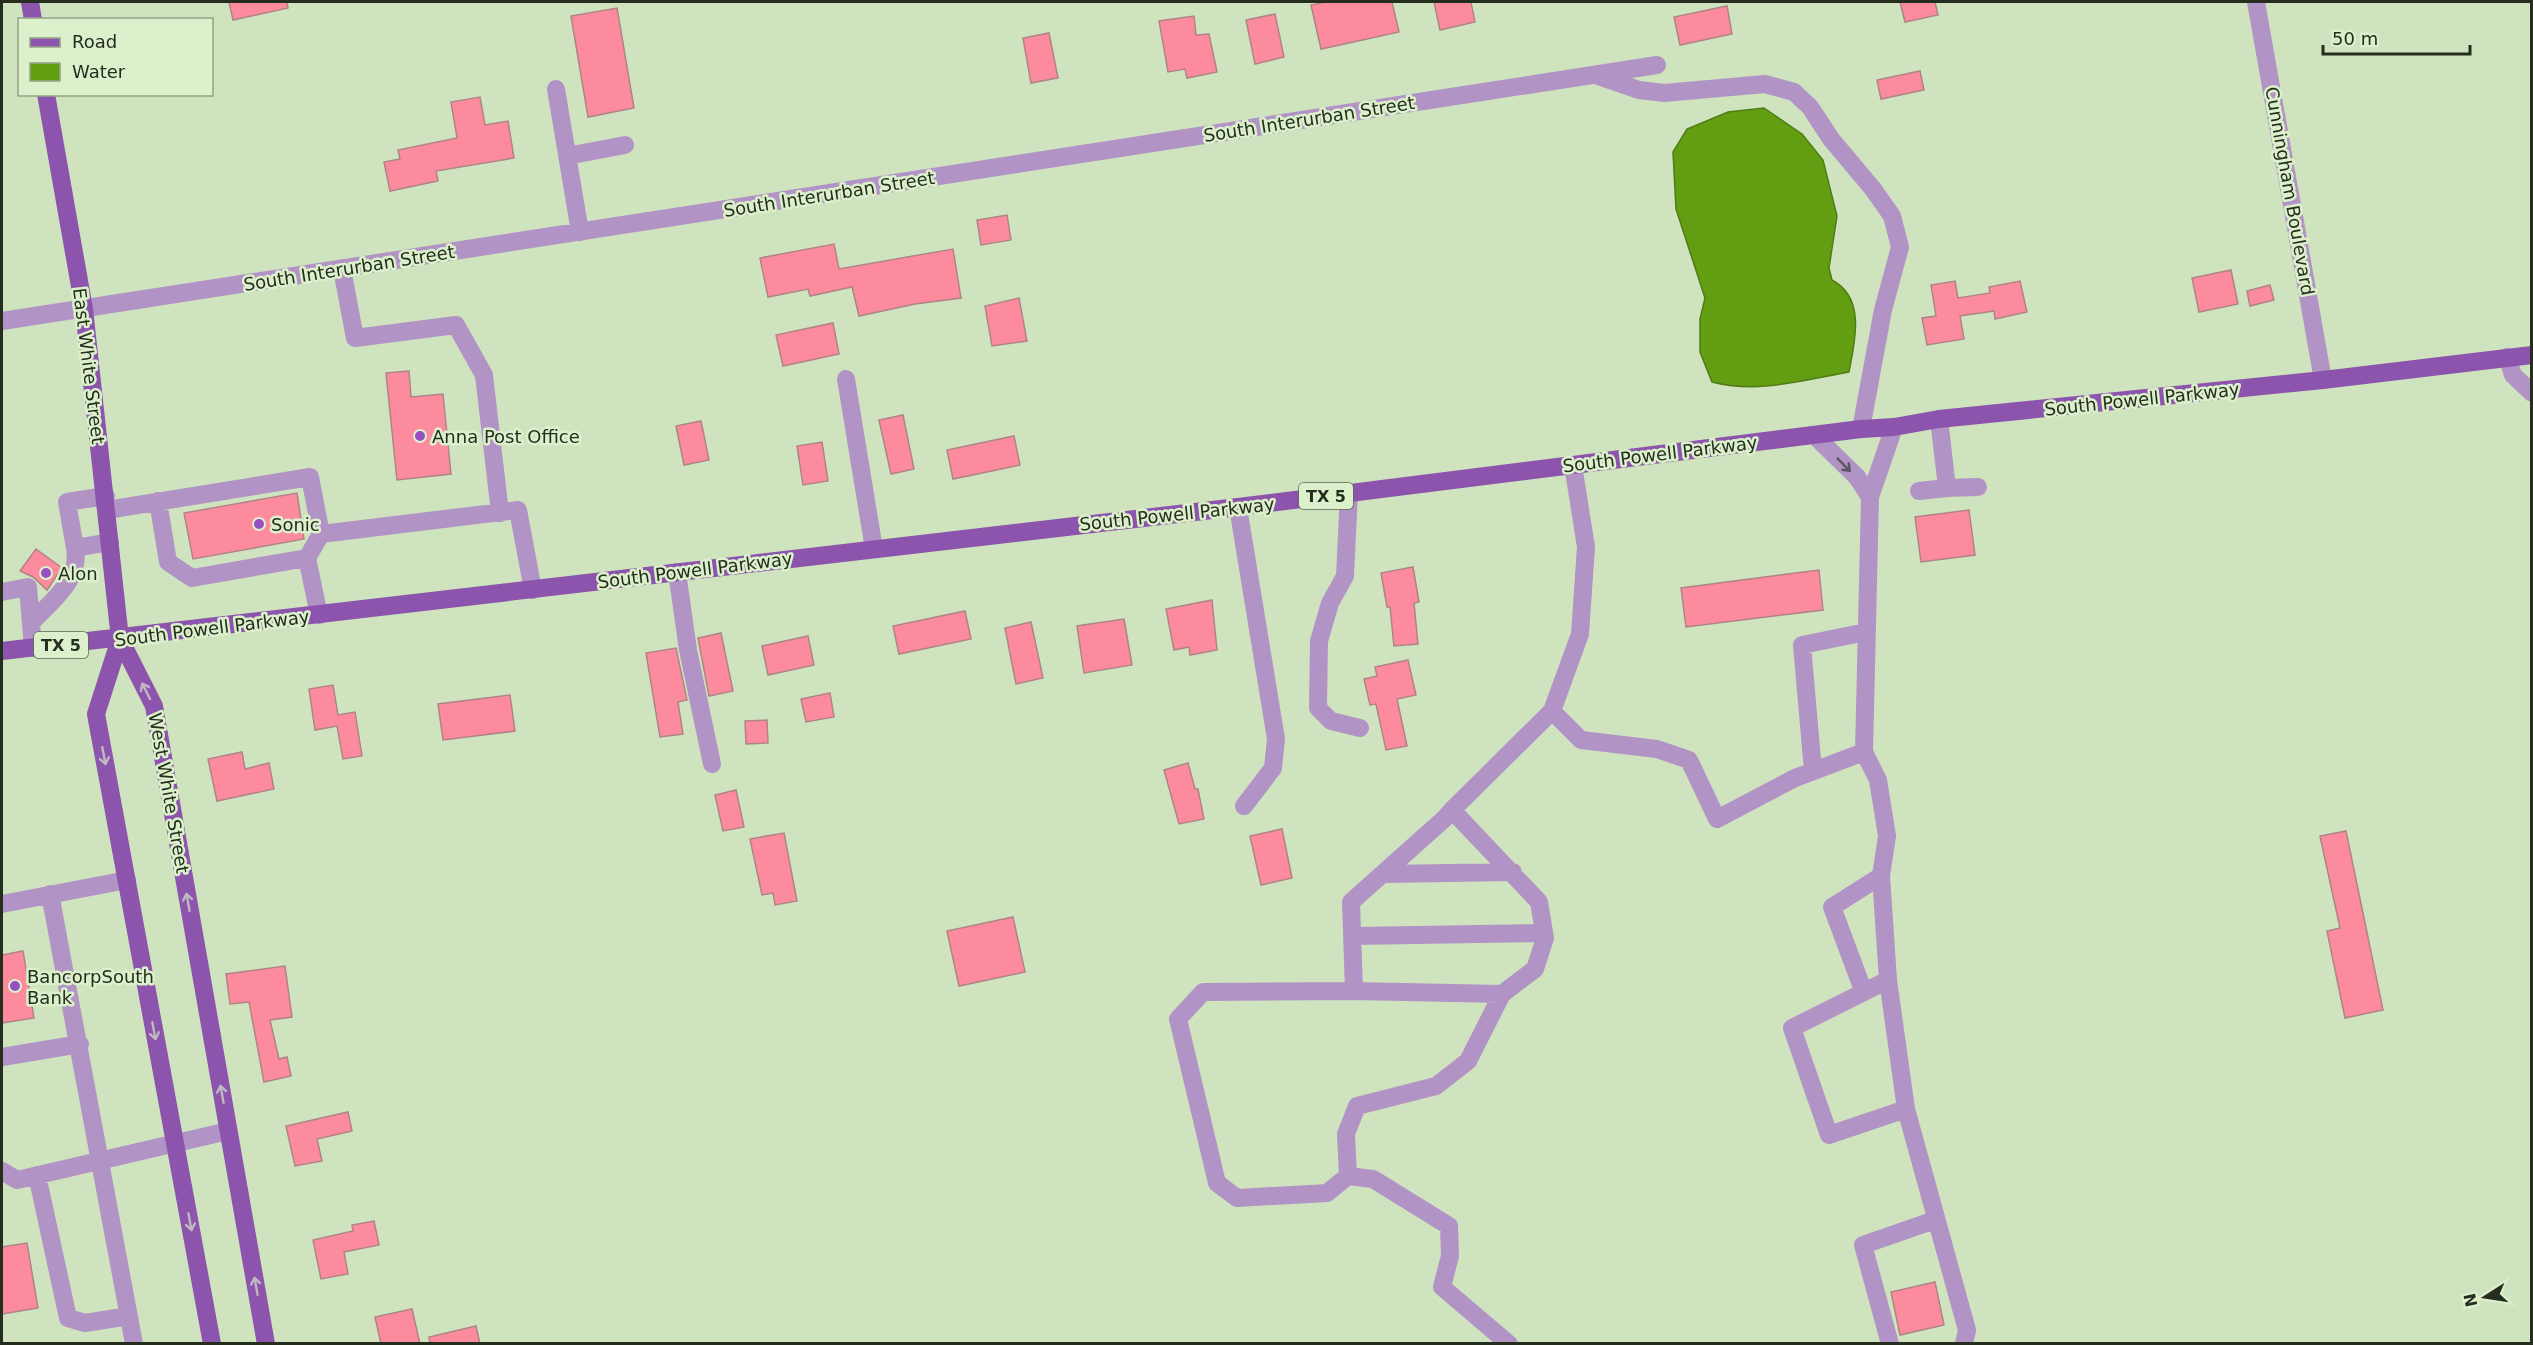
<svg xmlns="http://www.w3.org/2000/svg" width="2533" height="1345" viewBox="0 0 2533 1345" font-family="'DejaVu Sans',sans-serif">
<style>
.water{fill:#639e12;stroke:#507c16;stroke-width:1.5}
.building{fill:#fc8c9d;stroke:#af8388;stroke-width:1.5}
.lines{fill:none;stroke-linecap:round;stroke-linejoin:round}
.minor{stroke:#b194c5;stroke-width:18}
.major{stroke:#8c54ad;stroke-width:18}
.oneway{stroke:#5d5661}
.oneway2{stroke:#c0bac0}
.poi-dot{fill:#984fc1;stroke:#dcf1cb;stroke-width:2}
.labels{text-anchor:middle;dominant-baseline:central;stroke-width:5;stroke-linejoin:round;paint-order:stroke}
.shield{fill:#dcf1cb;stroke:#5c6853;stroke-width:1.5}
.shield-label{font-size:16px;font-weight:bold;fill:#252d1f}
.street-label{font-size:18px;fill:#252d1f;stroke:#dcf1cb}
.poi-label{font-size:18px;fill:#252d1f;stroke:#dcf1cb;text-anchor:start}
</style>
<rect width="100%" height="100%" fill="#cfe4be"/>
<path class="water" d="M1764,108L1802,134L1823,160L1837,216L1829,268L1832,280C1866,298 1855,341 1849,372C1805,380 1756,394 1712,382L1700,352V319L1705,298L1676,209L1673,152L1687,129L1728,112Z"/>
<path class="building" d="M229,2H287L288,8L233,20Z
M1326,2H1392L1399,32L1321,49L1311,5Z
M1434,2H1471L1475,22L1440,30Z
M1900,2H1935L1938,15L1905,22Z
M1727,6L1732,34L1680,45L1674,17Z
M617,8L634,108L588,117L571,16Z
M1275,14L1284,57L1255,64L1246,20Z
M1194,16L1196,35L1209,34L1217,72L1187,78L1185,69L1168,72L1159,21Z
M1049,33L1058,78L1031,83L1023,38Z
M1920,71L1924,90L1881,99L1877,80Z
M480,97L485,125L508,121L514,158L436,171L438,181L390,191L384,162L400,159L398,150L457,138L451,102Z
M1007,215L1011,240L981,245L977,220Z
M834,244L839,269L953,249L961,298L915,304L859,316L852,287L810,296L808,289L768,297L760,258Z
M2231,270L2238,304L2199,312L2192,278Z
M1955,281L1958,298L1990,293L1989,287L2020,281L2027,312L1995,319L1994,311L1960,316L1964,339L1927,345L1922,318L1936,316L1931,285Z
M2270,285L2274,300L2250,306L2247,291Z
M1019,298L1027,341L992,346L985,306Z
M833,323L839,354L783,366L776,335Z
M409,371L411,397L443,394L451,474L397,480L386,373Z
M903,415L914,469L891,474L879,420Z
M701,421L709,460L684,465L676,426Z
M1014,436L1020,465L953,479L947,450Z
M822,442L828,481L803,485L797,446Z
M297,493L304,539L193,559L184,513Z
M1969,510L1975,555L1921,562L1915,517Z
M36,549L62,568L47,590L33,577L20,571Z
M1413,567L1419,602L1414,603L1418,644L1394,646L1390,607H1387L1381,573Z
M1819,570L1823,610L1686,627L1681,588Z
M1212,600L1217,650L1190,655L1189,647L1174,650L1166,609Z
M965,611L971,639L899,654L893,626Z
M1124,619L1132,665L1084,673L1077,626Z
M1031,622L1043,678L1016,684L1005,628Z
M721,633L733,691L709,696L698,638Z
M808,636L814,665L768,675L762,646Z
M676,648L687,700L678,702L683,734L660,737L646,653Z
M1408,660L1416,695L1397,699L1407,746L1386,750L1376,704L1370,705L1364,679L1377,676L1375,667Z
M333,685L338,715L355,712L362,756L343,759L337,726L315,730L309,689Z
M830,693L834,717L806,722L801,699Z
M510,695L515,731L443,740L438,704Z
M767,720L768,743L746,744L745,721Z
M242,752L245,769L269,763L274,789L217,801L208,759Z
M1188,763L1195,789H1198L1204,819L1179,824L1164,770Z
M736,790L744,827L723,831L715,795Z
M1282,829L1292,878L1261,885L1250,836Z
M2346,831L2383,1010L2345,1018L2327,931L2340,928L2320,836Z
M784,833L797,901L775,905L773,893L762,895L750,839Z
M1013,917L1025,972L959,986L947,931Z
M23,951L34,1018L2,1023V955Z
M285,966L292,1017L270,1020L279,1059L287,1057L291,1076L264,1082L249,1002L230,1004L226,974Z
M348,1112L352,1131L317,1139L322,1161L295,1166L286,1126Z
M374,1221L379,1245L344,1252L348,1274L321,1279L313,1240L353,1231L352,1225Z
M27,1243L38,1308L2,1314V1247Z
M1935,1282L1944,1325L1900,1335L1891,1292Z
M412,1309L420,1344H381L375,1317Z
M476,1326L480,1344H430L429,1337Z"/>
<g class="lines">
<path class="minor" d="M2256,2L2323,380
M1598,76L1639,90L1664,93L1765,84L1794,92L1810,107L1831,139L1873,189L1892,216L1900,247L1883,310L1861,429
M556,89L580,232
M567,156L625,145
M342,269L355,338L456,325L484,375L500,513
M2,321L1657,65
M2507,357L2513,375L2532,393
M846,379L874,549
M1894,427L1870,497L1864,752L1878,780L1887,836L1881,876L1888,980L1906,1109L1967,1330L1964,1344
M1814,435L1857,477L1870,497
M1947,488L1978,487
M1919,491L1947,488L1939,419
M1349,493L1345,576L1330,603L1319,641L1318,708L1331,721L1360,728
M158,501L168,562L192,578L307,558
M1238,507L1276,739L1273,768L1244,806
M107,510L310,477L321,534L307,558L319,615
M321,534L518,510L533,590
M75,548L67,502L106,496
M677,572L688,650L712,764
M2,592L28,587L33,648
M31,623C51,601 81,581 75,548L110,542
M1552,711L1581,740L1657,749L1689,760L1717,819L1795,778L1864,752
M1813,771L1802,645L1866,632
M1452,810L1539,902L1545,938L1535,969L1502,994L1468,1061L1436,1086L1357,1106L1346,1134L1348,1176L1327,1193L1237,1198L1217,1183L1178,1019L1203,992L1354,991L1351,902L1444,819L1452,810L1552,711L1580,634L1586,547L1573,465
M1385,874L1513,872
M50,894L134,1344
M2,904L127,880
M1353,936L1544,933
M1888,980L1792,1028L1829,1135L1906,1109
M1863,990L1832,907L1881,876
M1354,991L1502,994
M2,1057L80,1044
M2,1171L17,1180L228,1131
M37,1175L68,1318L85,1323L129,1316
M1348,1176L1373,1179L1449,1226L1450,1256L1442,1287L1509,1344
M1890,1344L1863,1245L1935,1220"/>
<path class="major" d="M30,2L33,20
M46,94L84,309L120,639L154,706L266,1344
M120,639L96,714L212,1344
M2,651L1238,507L1861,429L1894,427L1939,419L2323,380L2532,355"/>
</g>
<defs><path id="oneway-shaft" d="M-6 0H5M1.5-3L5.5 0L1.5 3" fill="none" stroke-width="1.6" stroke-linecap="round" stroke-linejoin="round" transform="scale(1.5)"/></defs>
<use class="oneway" href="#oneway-shaft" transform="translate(1844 465) rotate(45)"/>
<g class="oneway2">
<use href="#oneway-shaft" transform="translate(146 691) rotate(-117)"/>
<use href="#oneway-shaft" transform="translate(104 756) rotate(79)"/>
<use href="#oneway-shaft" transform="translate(188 902) rotate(-100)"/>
<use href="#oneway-shaft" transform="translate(154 1031) rotate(79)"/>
<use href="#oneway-shaft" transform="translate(222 1094) rotate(-100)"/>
<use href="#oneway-shaft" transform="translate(190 1222) rotate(80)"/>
<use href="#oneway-shaft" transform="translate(256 1286) rotate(-100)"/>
</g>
<g class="poi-dot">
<circle cx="420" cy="436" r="6"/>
<circle cx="259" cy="524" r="6"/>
<circle cx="46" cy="573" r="6"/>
<circle cx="15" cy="986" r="6"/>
</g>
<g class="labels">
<g class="shield">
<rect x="1299" y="483" width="54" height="26" rx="4.5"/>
<rect x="34" y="632" width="54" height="26" rx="4.5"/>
</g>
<g class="shield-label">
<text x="1326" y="496">TX 5</text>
<text x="61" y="645">TX 5</text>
</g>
<g class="street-label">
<text transform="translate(1309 119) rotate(-9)">South Interurban Street</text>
<text transform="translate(2290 191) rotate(80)">Cunningham Boulevard</text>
<text transform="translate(829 194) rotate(-9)">South Interurban Street</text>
<text transform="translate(349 268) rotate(-9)">South Interurban Street</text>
<text transform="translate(89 366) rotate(83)">East White Street</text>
<text transform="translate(2142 399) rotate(-6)">South Powell Parkway</text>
<text transform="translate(1660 454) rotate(-7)">South Powell Parkway</text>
<text transform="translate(1177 514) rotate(-6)">South Powell Parkway</text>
<text transform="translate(695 570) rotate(-7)">South Powell Parkway</text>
<text transform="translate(212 628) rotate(-7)">South Powell Parkway</text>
<text transform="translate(169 793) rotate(80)">West White Street</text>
</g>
<g class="poi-label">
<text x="432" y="436">Anna Post Office</text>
<text x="271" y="524">Sonic</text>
<text x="58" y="573">Alon</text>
<text x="27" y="976">BancorpSouth<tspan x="27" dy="21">Bank</tspan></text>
</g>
</g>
<rect width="2533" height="1345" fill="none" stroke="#252d1f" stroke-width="6"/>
<rect x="18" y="18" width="195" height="78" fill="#dcf1cb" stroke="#93a386" stroke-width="1.5"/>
<rect x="30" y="38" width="30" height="9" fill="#8c54ad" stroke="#93a386" stroke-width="1.5"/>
<text x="72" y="48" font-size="18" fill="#252d1f">Road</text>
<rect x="30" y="63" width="30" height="18" fill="#639e12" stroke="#93a386" stroke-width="1.5"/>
<text x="72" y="78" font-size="18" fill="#252d1f">Water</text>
<g transform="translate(2485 1297) rotate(258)" stroke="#dcf1cb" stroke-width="4.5" paint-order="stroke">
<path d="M0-4.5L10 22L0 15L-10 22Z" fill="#252d1f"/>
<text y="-9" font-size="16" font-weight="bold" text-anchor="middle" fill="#252d1f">N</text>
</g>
<path d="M2323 45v9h147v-9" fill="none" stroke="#252d1f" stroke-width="3"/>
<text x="2332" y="45" font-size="18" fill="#252d1f" stroke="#dcf1cb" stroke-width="4.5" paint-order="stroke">50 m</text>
</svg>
